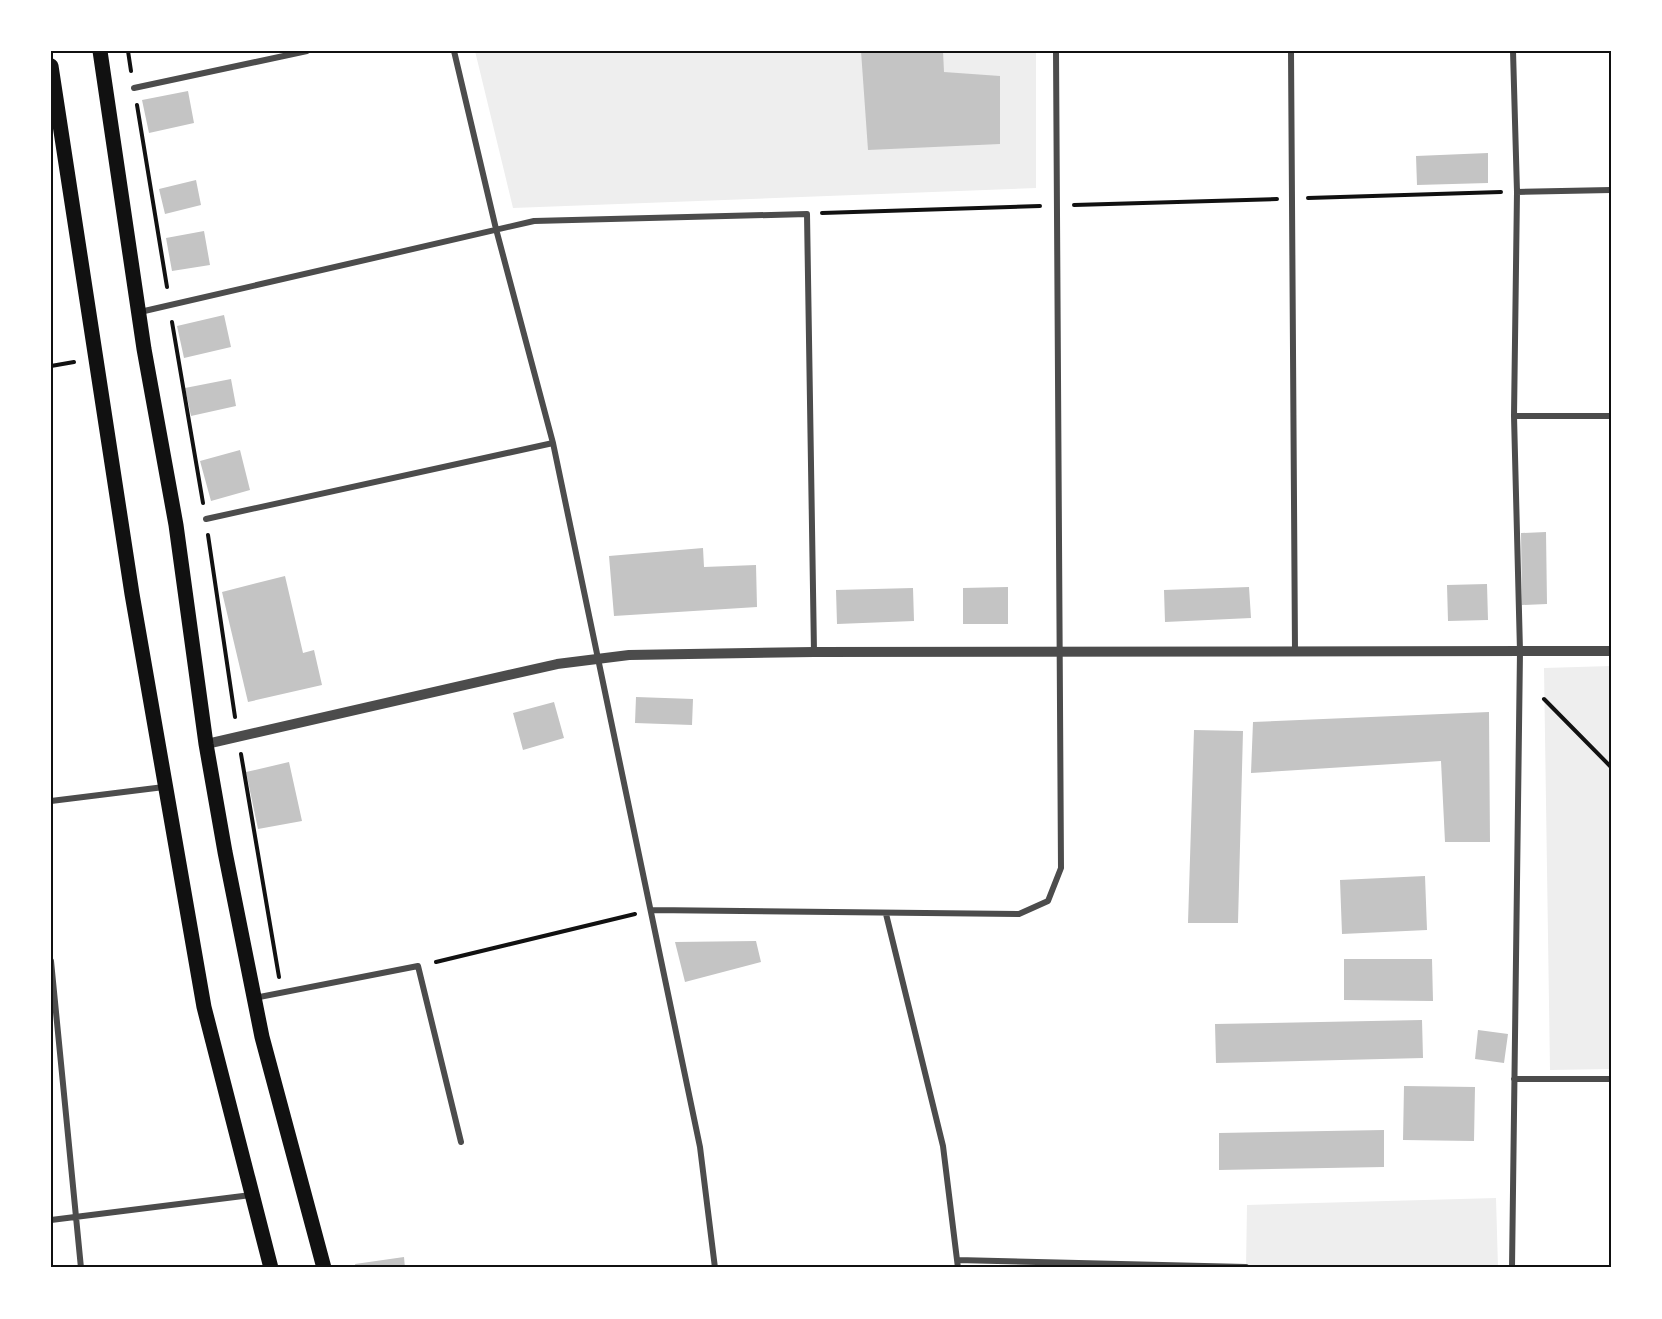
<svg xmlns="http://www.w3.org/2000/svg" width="1662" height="1319" viewBox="0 0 1662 1319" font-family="Quicksand,sans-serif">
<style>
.green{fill:#eee}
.building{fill:#c4c4c4}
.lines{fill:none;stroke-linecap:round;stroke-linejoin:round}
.path{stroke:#111;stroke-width:4}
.minor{stroke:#4c4c4c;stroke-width:6}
.tertiary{stroke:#4c4c4c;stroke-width:10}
.primary{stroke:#111;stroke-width:15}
.neatline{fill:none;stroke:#111;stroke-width:2}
</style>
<rect width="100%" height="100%" fill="#fff"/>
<path class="green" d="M475,51H1036V188L513,208Z
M1611,666V1069L1550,1070L1544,668Z
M1496,1198L1498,1268H1246L1247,1205Z"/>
<path class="building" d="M861,51H943L944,72L1000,76V144L868,150Z
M188,91L194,123L149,133L142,100Z
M1488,153V183L1417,185L1416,156Z
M196,180L201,205L165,214L159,189Z
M204,231L210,265L172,271L166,238Z
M224,315L231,347L184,358L177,326Z
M231,379L236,406L191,416L185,388Z
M240,450L250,490L211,501L200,461Z
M1546,532L1547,604L1522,605L1521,533Z
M703,548L704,567L756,565L757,607L614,616L609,556Z
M285,576L303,653L314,650L322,685L248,702L222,592Z
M1487,584L1488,620L1448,621L1447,585Z
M1008,587V624H963V588Z
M1249,587L1251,618L1165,622L1164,590Z
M913,588L914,621L837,624L836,590Z
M636,697L693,699L692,725L635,723Z
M554,702L564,738L523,750L513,713Z
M1489,712L1490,842H1445L1441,761L1251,773L1253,722Z
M1194,730L1243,731L1238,923H1188Z
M289,762L302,821L258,829L246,772Z
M1425,876L1427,930L1342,934L1340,880Z
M756,941L761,962L685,982L675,942Z
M1344,959H1432L1433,1001L1344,1000Z
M1422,1020L1423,1058L1216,1063L1215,1024Z
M1478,1030L1508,1034L1504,1063L1475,1059Z
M1404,1086L1475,1087L1474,1141L1403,1140Z
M1384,1130V1167L1219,1170V1133Z
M404,1257L405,1268H356L355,1264Z"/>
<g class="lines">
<path class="path" d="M128,51L131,71
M137,105L167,287
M1308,198L1501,192
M1074,205L1277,199
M822,213L1040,206
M172,322L203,503
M51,366L74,362
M208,535L235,717
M1544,699L1611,767
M241,754L279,977
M436,962L635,914"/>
<path class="minor" d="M454,51L496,229L553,443L700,1147L715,1268
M1291,51L1295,651
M134,88L307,51
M1517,192L1611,190
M140,312L534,221L807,214L814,652
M1514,416H1611
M206,519L553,443
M51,801L164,787
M651,910L1019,914L1048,901L1061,868L1056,51
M886,914L943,1146L958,1268
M51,961L81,1268
M254,998L418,966L461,1142
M1514,1079H1611
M51,1220L251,1195
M957,1260L1246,1267
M1512,1268L1520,651L1514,416L1517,192L1513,51"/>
<path class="tertiary" d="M206,744L557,664L629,655L814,652L1611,651"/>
<path class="primary" d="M100,51L144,349L176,525L206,744L225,852L262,1037L324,1268
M51,66L132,594L204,1007L271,1268"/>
</g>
<rect width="1662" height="1319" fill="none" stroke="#ffffff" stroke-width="105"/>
<rect x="52" y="52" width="1558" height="1214" class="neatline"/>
</svg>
